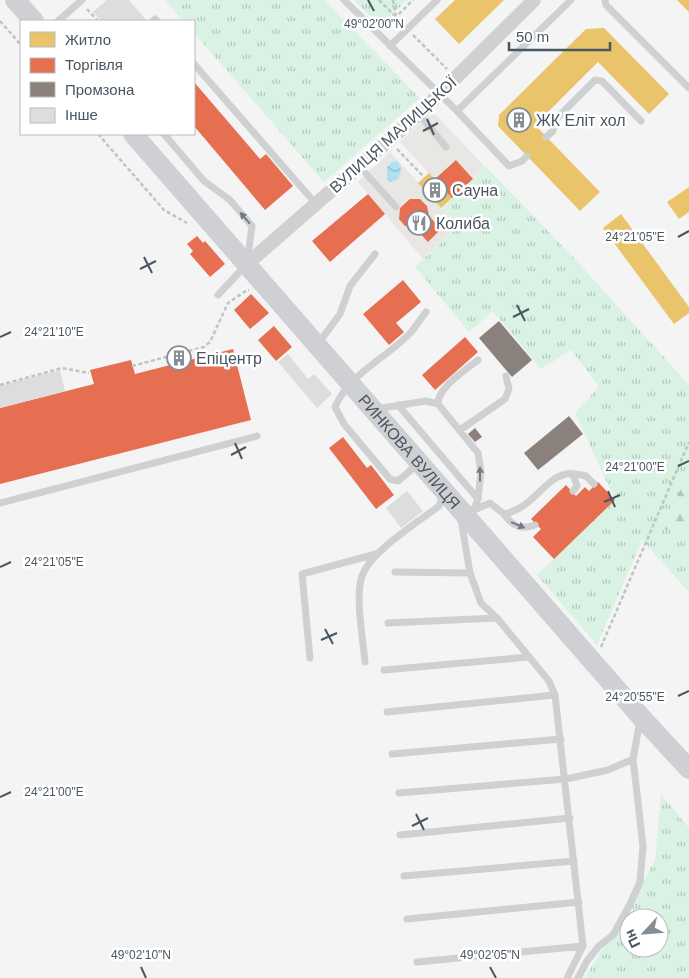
<svg xmlns="http://www.w3.org/2000/svg" width="689" height="978" viewBox="0 0 689 978" font-family="Arial,sans-serif">
<style>
.commercial{fill:#e8e7e3}
.grass{fill:url(#grass-tufts);fill-rule:evenodd}
.forest{fill:url(#forest-firs)}
.water{fill:url(#water-waves)}
.homes{fill:#e9c46a}
.shops{fill:#e76f51}
.industry{fill:#8a817c}
.building{fill:#ddddde}
.lines{fill:none;stroke-linecap:round;stroke-linejoin:round}
.path{stroke:#bcc7c4;stroke-width:2.5;stroke-dasharray:4 2.5;stroke-linecap:butt}
.lane{stroke:#ced0d2;stroke-width:7}
.street{stroke:#ced0d2;stroke-width:14}
.secondary{stroke:#ced0d4;stroke-width:20}
.oneway{fill:#727b83}
.ticks{fill:none;stroke:#4a5661;stroke-width:2}
.labels{text-anchor:middle;dominant-baseline:central;stroke-width:5;stroke-linejoin:round;paint-order:stroke}
.poi-label{font-size:16px;fill:#4a5661;stroke:#fff;text-anchor:start}
.street-label{font-size:16px;fill:#4a5661;stroke:#fff}
.ticks-label{font-size:12px;text-anchor:middle;fill:#4a5661;stroke:#fff;stroke-width:5;stroke-linejoin:round;paint-order:stroke}
</style>
<defs>
<pattern id="grass-tufts" width="24" height="20" patternUnits="userSpaceOnUse" patternTransform="scale(1.25)"><rect width="24" height="20" fill="#d9f2e3"/><path d="M3 7l-1-3M5 7V3M7 7l1-3M15 17l-1-3M17 17v-4M19 17l1-3" fill="none" stroke="#b2c7bb"/></pattern>
<pattern id="forest-firs" width="22" height="20" patternUnits="userSpaceOnUse" patternTransform="scale(1.25)"><rect width="22" height="20" fill="#d9f2e3"/><path d="M5 1l3.5 6h-7zM16 11l3.5 6h-7z" fill="#b2c7bb"/></pattern>
<pattern id="water-waves" width="16" height="10" patternUnits="userSpaceOnUse" patternTransform="scale(1.25)"><rect width="16" height="10" fill="#aee2f0"/><path d="M0 5q4-4 8 0t8 0" fill="none" stroke="#90bac6"/></pattern>
</defs>
<rect width="100%" height="100%" fill="#f4f4f4"/>
<path class="commercial" d="M433,112L485,167L452,198L400,142Z
M390,152L458,226L423,259L358,182Z"/>
<path class="grass" d="M165,0H324L420,98L324,182L194,33V21H183Z
M354,0H407L380,26Z
M486,167L574,258L689,385V592L642,540L597,645L537,575L615,500L575,413L599,386L571,350L541,369L493,311L469,332L415,267L459,226L442,208Z
M661,794L689,828V978H585L655,861ZM629,918H659V948H629Z"/>
<path class="forest" d="M689,471V521L681,533L662,528Z"/>
<path class="water" d="M397,161C403,166 401,173 398,179L391,182L387,179V167L392,162Z"/>
<path class="homes" d="M455,0H504L459,44L435,19Z
M677,0H689V12Z
M604,28L669,94L649,114L598,62L535,125L600,192L580,211L498,126L499,115L586,29Z
M429,173L452,198L441,208L418,183Z
M689,187V212L679,219L667,202Z
M621,214L689,307V313L674,324L603,228Z"/>
<path class="shops" d="M194,82L260,159L266,154L293,186L265,210L194,126Z
M456,160L473,179L452,198L435,179Z
M368,194L385,214L330,262L312,241Z
M410,199H420L427,206L429,216L441,229L428,242L414,227L405,226L399,219L400,208Z
M197,236L203,243L205,241L225,264L210,277L190,254L193,251L187,244Z
M403,280L421,302L396,323L404,332L389,345L363,314Z
M251,294L269,313L250,329L234,310Z
M274,326L292,347L276,361L258,340Z
M465,337L478,352L435,390L422,375Z
M233,349L251,420L0,484V408L94,384L90,370L131,360L135,374Z
M343,437L367,468L371,465L394,495L376,509L329,448Z
M598,482L615,500L554,559L533,537L541,529L531,519L566,485L576,496L585,487L589,491Z"/>
<path class="industry" d="M499,321L532,360L512,377L479,338Z
M569,416L583,434L538,470L524,453Z
M475,428L482,437L475,442L468,434Z"/>
<path class="building" d="M107,0H129L146,20L101,21L93,12Z
M188,353L189,357L170,362L169,358Z
M288,354L308,379L314,374L332,394L317,408L278,362Z
M60,370L65,391L0,408V386Z
M407,491L423,511L401,528L386,508Z"/>
<g class="lines">
<path class="path" d="M379,0L401,22
M393,0L396,15
M87,9L98,21
M0,21L21,45
M385,28L413,0
M413,35L447,69
M98,134L164,210L187,223
M397,149L423,176
M132,366L204,347L210,342L228,303L247,290H249
M0,385L62,368L89,373
M601,647L689,442"/>
<path class="lane" d="M344,0L457,111L509,166L522,161L527,156
M605,0L606,5L689,88
M58,21L82,0
M153,21L155,19L157,21
M390,46L437,0
M194,64L316,204
M457,111L571,0
M419,114L446,147
M164,134L204,181L230,200L252,226L247,264L218,295
M546,137L553,131V122L595,80L602,81L641,121
M360,167L396,207
M318,344L340,314L350,286L375,254
M438,404C437,388 467,369 478,360
M398,405L478,499
M376,409L426,401L438,404L478,453L481,472L478,499L470,518
M460,430L505,399L509,389L506,376
M419,463L398,481L390,479L344,424L335,407C350,372 388,358 412,331C417,325 421,318 426,312
M571,474L574,477L577,486L573,491
M0,503L257,436
M474,510L490,503L504,514C534,508 543,479 566,474C572,472 580,475 586,476L594,484
M504,514C513,527 522,530 535,525
M461,520L470,573L481,603L497,618L549,681L555,695L583,946L567,978
M395,572L470,573
M388,623L497,618
M310,658L302,574L376,554
M365,662C363,639 355,597 362,576C371,551 417,523 439,506L443,495
M384,670L529,657
M387,712L555,695
M392,754L561,739
M399,793L566,779L608,770L633,759L640,721
M400,835L570,818
M404,876L574,861
M407,919L579,902
M417,962L583,946
M578,978L587,961L599,946L613,935L630,904L640,882L643,846L633,759"/>
<path class="street" d="M247,264L419,114L534,0"/>
<g class="secondary">
<path d="M15,0L34,21"/>
<path id="s1" d="M133,134L641,717L689,769"/>
</g>
</g>
<defs><path id="oneway-solid" d="M-6-.8H1V-3.2L6.5 0L1 3.2V.8H-6Z" transform="scale(1.25)"/></defs>
<g class="oneway">
<use href="#oneway-solid" transform="translate(245 218) rotate(-131)"/>
<use href="#oneway-solid" transform="translate(480 474) rotate(-90)"/>
<use href="#oneway-solid" transform="translate(518 525) rotate(23)"/>
</g>
<path class="ticks" d="M368,0L374,11M427,119L434,135M423,131L438,123M678,237L689,231M144,257L152,273M140,269L156,261M517,305L525,321M513,317L529,309M0,337L11,332M235,443L242,459M231,455L246,447M678,466L689,461M608,491L615,507M604,502L620,495M0,567L11,562M325,629L333,644M321,640L337,633M678,696L689,691M0,797L11,792M416,814L424,830M412,826L428,818M141,967L146,978M490,967L496,978"/>
<defs>
<g id="building-ring" transform="scale(1.25)"><circle r="9.5" fill="#fff" stroke="#868d94" stroke-width="1.5"/><path d="M-4-6H4V6H1V3H-1V6H-4ZM-2.5-4.3h1.7v1.8h-1.7ZM.8-4.3h1.7v1.8H.8ZM-2.5-1h1.7V.8h-1.7ZM.8-1h1.7V.8H.8Z" fill="#868d94"/></g>
<g id="restaurant-ring" transform="scale(1.25)"><circle r="9.5" fill="#fff" stroke="#868d94" stroke-width="1.5"/><path d="M-5-6h1v4h1v-4h1v4h1v-4h1v5L-1.5 .5V6h-2V.5L-5-1ZM5-6V6H3V1.5H1.5Q1.5-4 5-6Z" fill="#868d94"/></g>
</defs>
<g fill-rule="evenodd">
<use href="#building-ring" x="519" y="120"/>
<use href="#building-ring" x="435" y="190"/>
<use href="#restaurant-ring" x="419" y="223"/>
<use href="#building-ring" x="179" y="358"/>
</g>
<g class="labels">
<g class="poi-label">
<text x="536" y="120">ЖК Еліт хол</text>
<text x="452" y="190">Сауна</text>
<text x="436" y="223">Колиба</text>
<text x="196" y="358">Епіцентр</text>
</g>
<g class="street-label">
<text transform="translate(393 135) rotate(-42)">ВУЛИЦЯ МАЛИЦЬКОЇ</text>
<text stroke="none"><textPath href="#s1" startOffset="421">РИНКОВА ВУЛИЦЯ</textPath></text>
</g>
</g>
<g class="ticks-label">
<text x="374" y="28">49°02'00"N</text>
<text x="635" y="241">24°21'05"E</text>
<text x="54" y="336">24°21'10"E</text>
<text x="635" y="471">24°21'00"E</text>
<text x="54" y="566">24°21'05"E</text>
<text x="635" y="701">24°20'55"E</text>
<text x="54" y="796">24°21'00"E</text>
<text x="141" y="959">49°02'10"N</text>
<text x="490" y="959">49°02'05"N</text>
</g>
<rect x="20" y="20" width="175" height="115" fill="#ffffff" stroke="#b7bbc0"/>
<rect x="30" y="32" width="25" height="15" fill="#e9c46a" stroke="#b7bbc0"/>
<text x="65" y="45" font-size="15" fill="#4a5661">Житло</text>
<rect x="30" y="58" width="25" height="15" fill="#e76f51" stroke="#b7bbc0"/>
<text x="65" y="70" font-size="15" fill="#4a5661">Торгівля</text>
<rect x="30" y="82" width="25" height="15" fill="#8a817c" stroke="#b7bbc0"/>
<text x="65" y="95" font-size="15" fill="#4a5661">Промзона</text>
<rect x="30" y="108" width="25" height="15" fill="#ddddde" stroke="#b7bbc0"/>
<text x="65" y="120" font-size="15" fill="#4a5661">Інше</text>
<g transform="translate(644 933) rotate(244)"><circle r="24" fill="#ffffff" stroke="#b7bbc0"/>
<path d="M0-4L9 19L0 12L-9 19Z" fill="#868d94"/>
<text y="-8" font-size="14" font-weight="bold" text-anchor="middle" fill="#4a5661">Пн</text>
</g>
<path d="M509 42v8h101v-8" fill="none" stroke="#4a5661" stroke-width="2.5"/>
<text x="516" y="42" font-size="15" fill="#4a5661" stroke="#ffffff" stroke-width="4" paint-order="stroke">50 m</text>
</svg>
